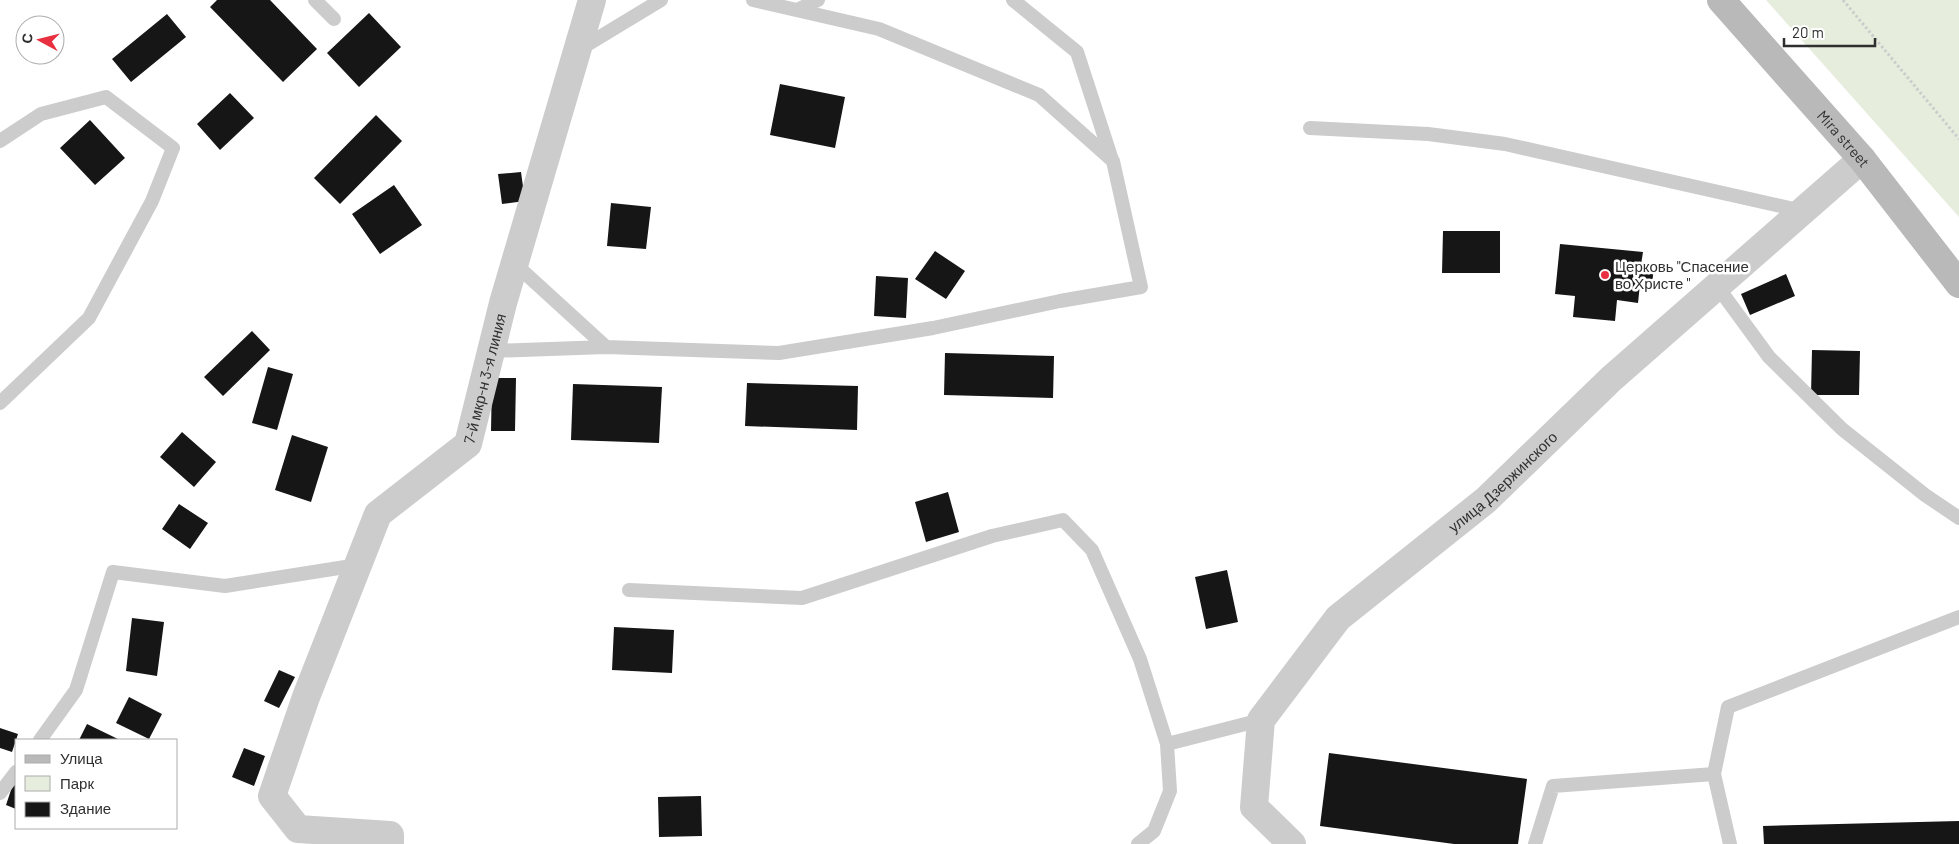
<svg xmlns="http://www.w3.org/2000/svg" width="1959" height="844" viewBox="0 0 1959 844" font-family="Barlow,sans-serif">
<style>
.green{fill:#e6eddd}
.building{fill:#161616}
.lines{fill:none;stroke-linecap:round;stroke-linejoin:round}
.path{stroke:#ccc;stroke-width:3;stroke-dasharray:2.5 2.5;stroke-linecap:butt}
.lane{stroke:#ccc;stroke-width:14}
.street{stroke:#ccc;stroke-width:28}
.secondary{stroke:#b9b9b9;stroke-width:28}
.poi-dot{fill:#e83040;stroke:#fff;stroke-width:2}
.labels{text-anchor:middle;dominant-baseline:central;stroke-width:5;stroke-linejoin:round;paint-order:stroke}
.street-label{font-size:15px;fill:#2f2f2f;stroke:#fff}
.poi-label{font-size:15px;fill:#2f2f2f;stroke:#fff;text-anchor:start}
</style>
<rect width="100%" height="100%" fill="#fff"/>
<path class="green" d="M1766,0H1959V217Z"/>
<path class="building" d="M217,0H270L317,49L283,82L210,7Z
M369,13L401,47L359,87L327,53Z
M167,14L186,37L131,82L112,59Z
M780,84L845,97L835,148L770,135Z
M230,93L254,118L220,150L197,124Z
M376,115L402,141L340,204L314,178Z
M90,120L125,158L95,185L60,148Z
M521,172L525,201L502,204L498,174Z
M394,185L422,225L380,254L352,214Z
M611,203L651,207L646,249L607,246Z
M1443,231H1500V273H1442Z
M1560,244L1643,252L1641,265L1654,266L1652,285L1640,284L1638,303L1617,300L1615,321L1573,317L1575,296L1555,294Z
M935,251L965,271L946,299L915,279Z
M1786,274L1795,296L1750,315L1741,294Z
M876,276L908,278L906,318L874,316Z
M252,331L270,350L223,396L204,377Z
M1812,350L1860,351L1859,395H1811Z
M945,353L1054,356L1053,398L944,395Z
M268,367L293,374L277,430L252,423Z
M492,378H516L515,431H491Z
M747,383L858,386L857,430L745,426Z
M573,384L662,387L659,443L571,440Z
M182,432L216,462L194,487L160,457Z
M292,435L328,447L311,502L275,490Z
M948,492L959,532L926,542L915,502Z
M179,504L208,523L190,549L162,529Z
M1227,570L1238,622L1206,629L1195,577Z
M132,618L164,622L157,676L126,671Z
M614,627L674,630L672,673L612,670Z
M279,670L295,677L279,708L264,701Z
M129,697L162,714L149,739L116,723Z
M87,724L120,740H79Z
M0,728L18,734L12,752L0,748Z
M244,748L265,756L254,786L232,777Z
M1329,753L1527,779L1518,844H1454L1320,826Z
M13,784L16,785V809L6,805Z
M701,796L702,836L659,837L658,797Z
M1959,821V844H1764L1763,826Z"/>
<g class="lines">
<path class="path" d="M1843,0L1959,139"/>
<path class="lane" d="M315,0L334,19
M1013,0L1077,52L1112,160
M797,10L818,0
M580,49L661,0
M1310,128L1428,134L1505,144L1803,211
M0,141L41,114L106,97L173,148L152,201L89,318L0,403
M1717,286L1769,357L1842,429L1925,495L1959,518
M606,347L779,353L933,328L1060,301L1141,287L1113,161L1039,95L879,29L753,0
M491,351L606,347L515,264
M629,590L802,598L992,536L1063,520L1092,550L1140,659L1167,744
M40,740L76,690L113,572L225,586L358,565
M0,793L16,772
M1138,844L1154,831L1170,791L1167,744L1261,720
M1535,844L1553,786L1714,774
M1730,844L1714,774L1728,707L1959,617"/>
<g class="street">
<path id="s1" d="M390,844V835L298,829L272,796L306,697L378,514L468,444L503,303L592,0"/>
<path id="s2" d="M1292,844L1254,807L1261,720L1338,618L1486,500L1611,379L1862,159"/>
</g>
<path class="secondary" id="s3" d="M1721,0L1862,159L1959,284"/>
</g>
<circle class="poi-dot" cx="1605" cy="275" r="5"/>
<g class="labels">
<g class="street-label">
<text stroke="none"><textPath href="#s3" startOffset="185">Mira street</textPath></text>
<text stroke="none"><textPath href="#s1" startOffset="626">7-й мкр-н 3-я линия</textPath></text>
<text stroke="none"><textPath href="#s2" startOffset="482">улица Дзержинского</textPath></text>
</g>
<g class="poi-label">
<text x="1615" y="266">Церковь "Спасение<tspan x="1615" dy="17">во Христе "</tspan></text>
</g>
</g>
<rect x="15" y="739" width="162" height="90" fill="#ffffff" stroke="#acacac"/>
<rect x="25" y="755" width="25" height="8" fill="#b9b9b9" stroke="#acacac"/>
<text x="60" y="764" font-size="15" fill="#2f2f2f">Улица</text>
<rect x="25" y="776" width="25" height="15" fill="#e6eddd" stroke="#acacac"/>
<text x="60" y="789" font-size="15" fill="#2f2f2f">Парк</text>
<rect x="25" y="802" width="25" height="15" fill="#161616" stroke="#acacac"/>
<text x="60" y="814" font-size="15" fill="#2f2f2f">Здание</text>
<g transform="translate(40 40) rotate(277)"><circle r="24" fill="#ffffff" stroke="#acacac"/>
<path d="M0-4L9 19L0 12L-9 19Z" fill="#e83040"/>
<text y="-8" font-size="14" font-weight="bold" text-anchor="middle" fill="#2f2f2f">С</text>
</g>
<path d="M1784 38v8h91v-8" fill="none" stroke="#2f2f2f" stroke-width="2.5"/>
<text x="1792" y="38" font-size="15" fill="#2f2f2f" stroke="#ffffff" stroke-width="4" paint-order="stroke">20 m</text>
</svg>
